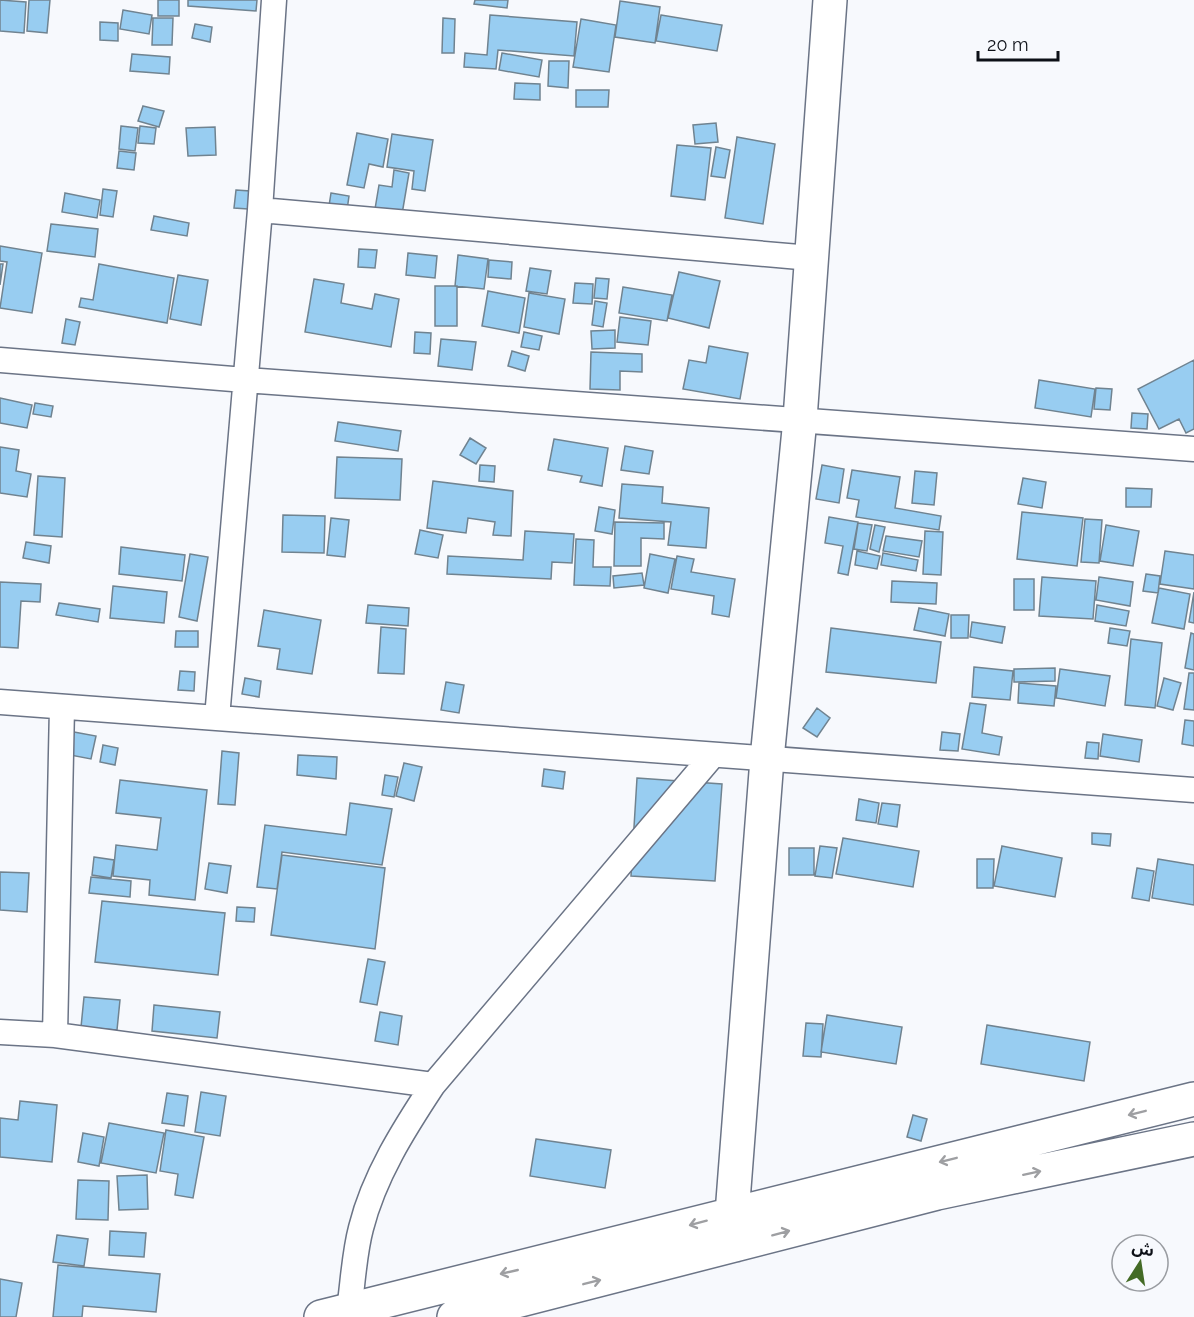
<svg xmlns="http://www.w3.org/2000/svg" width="1194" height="1317" viewBox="0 0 1194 1317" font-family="Raleway,'Noto Sans Arabic',sans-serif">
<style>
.building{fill:#98cdf1;stroke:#708390;stroke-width:1.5}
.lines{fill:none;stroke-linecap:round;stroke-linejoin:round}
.street-casing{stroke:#6b7486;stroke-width:27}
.secondary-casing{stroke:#6b7486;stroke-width:36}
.street{stroke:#fff;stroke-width:24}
.secondary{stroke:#fff;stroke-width:33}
.oneway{stroke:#9e9fa2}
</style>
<rect width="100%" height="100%" fill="#f7f9fd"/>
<path class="building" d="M0,0L26,2L24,33L0,31Z
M29,0H50L47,33L27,31Z
M158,0H179V16H158Z
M188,0H257L256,11L188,6Z
M475,0H508L507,8L474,4Z
M620,1L660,7L655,43L615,37Z
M123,10L152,15L149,34L120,29Z
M490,15L577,22L574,56L498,50L496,69L464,67L465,53L487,55Z
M661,15L722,25L717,51L656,41Z
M153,18H173L172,45H152Z
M443,18L455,19L454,53H442Z
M581,19L616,25L609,72L573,67Z
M100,22L118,23V41L100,40Z
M195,24L212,27L210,42L192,38Z
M502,53L542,60L539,77L499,70Z
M132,54L170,57L169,74L130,71Z
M549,61H569L568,88L548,86Z
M515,83L540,84V100L514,99Z
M576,90H609L608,107H576Z
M143,106L164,111L159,127L138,121Z
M716,123L718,142L695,144L693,125Z
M121,126L138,128L135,151L119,149Z
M140,126L156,128L154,144L138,143Z
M215,127L216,155L188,156L186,128Z
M357,133L388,139L383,167L369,164L364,188L347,185Z
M392,134L433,140L425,191L412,189L414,171L387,167Z
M737,137L775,144L763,224L725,218Z
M677,145L711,148L705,200L671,196Z
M716,147L730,150L725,178L711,176Z
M119,151L136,153L134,170L117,168Z
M394,170L409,173L400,226L373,221L379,185L392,187Z
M103,189L117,191L113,217L100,215Z
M236,190L250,191L248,209L234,208Z
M65,193L100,200L97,218L62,212Z
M331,193L349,196L347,210L329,206Z
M154,216L189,223L187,236L151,230Z
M51,224L98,229L95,257L47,251Z
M0,246L42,253L32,313L0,308L7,262L0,261Z
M359,249L377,250L375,268L358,267Z
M408,253L437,256L435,278L406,275Z
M458,255L488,259L484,289L455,286Z
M489,260L512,262L511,279L488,277Z
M0,264H3L0,285Z
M99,264L174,278L167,323L79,307L81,298L93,300Z
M530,268L551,271L547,294L526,291Z
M679,272L720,281L709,328L668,318Z
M178,275L208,280L201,325L170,319Z
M596,278L609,279L607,299L594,298Z
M314,279L344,284L341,303L372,309L375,294L399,299L391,347L305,332Z
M575,283L593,284L592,304L573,303Z
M435,286H457V326H435Z
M623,287L672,295L667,321L619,313Z
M488,291L525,298L519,333L482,326Z
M529,293L565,299L559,334L524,327Z
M595,301L607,303L603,327L592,325Z
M620,317L651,321L648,345L617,342Z
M66,319L80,322L75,345L62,343Z
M615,330V348L592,349L591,331Z
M415,332L431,333L430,354L414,353Z
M524,332L542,336L539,350L521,347Z
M441,339L476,342L472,370L438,366Z
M709,346L748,353L740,399L683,389L689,360L706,363Z
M512,351L529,356L525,371L508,366Z
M591,352L642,354V372L620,371V390L590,389Z
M1194,360V429L1186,433L1179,419L1159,429L1138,389Z
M1039,380L1095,389L1091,417L1035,408Z
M1096,388L1112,389L1110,410L1094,409Z
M0,398L32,405L27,428L0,423Z
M35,403L53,406L51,417L33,414Z
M1132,413L1148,414L1147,429L1131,428Z
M338,422L401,431L398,451L335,441Z
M470,438L486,448L476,464L460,455Z
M554,439L608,448L602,486L580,482L582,476L548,470Z
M625,446L653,451L649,474L621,470Z
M0,447L19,450L16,471L31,474L27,497L0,493Z
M337,457L402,459L400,500L335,498Z
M480,465L495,466L494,482L479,481Z
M822,465L844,469L839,503L816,499Z
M852,470L900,477L895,508L941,516L939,530L856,517L859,500L847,498Z
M915,471L937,473L934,505L912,503Z
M38,476L65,478L62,537L34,535Z
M1023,478L1046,482L1042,508L1018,504Z
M433,481L513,491L511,536L493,535L495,522L468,518L466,533L427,528Z
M622,484L663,487L662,503L709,508L706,548L668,545L671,522L619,518Z
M1126,488L1152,489L1151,507H1126Z
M599,507L615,510L612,534L595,531Z
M1022,512L1083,518L1077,566L1017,559Z
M283,515L325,516L324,553L282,552Z
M829,517L858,522L848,575L838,573L843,546L825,543Z
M331,518L349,520L345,557L327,555Z
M1085,519L1102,520L1099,563L1081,562Z
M615,522L664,523V539L641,538V566H614Z
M858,523L872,525L867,551L854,549Z
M875,525L885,527L879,552L870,549Z
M1106,525L1139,531L1133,566L1100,561Z
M420,530L443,535L438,558L415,554Z
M525,531L574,534L572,563L552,562L551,579L447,574L448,556L523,560Z
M925,531L943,532L941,575L923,574Z
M886,536L922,541L919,557L883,551Z
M576,539L594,540L593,567H611L610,586L574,585Z
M26,542L51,546L49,563L23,558Z
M121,547L185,555L182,581L119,574Z
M857,551L880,556L877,569L855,565Z
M1165,551L1194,555V589L1160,584Z
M883,553L918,560L916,571L881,565Z
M190,554L208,557L197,621L179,617Z
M650,554L675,559L668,593L644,588Z
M677,556L694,559L691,572L735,579L729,617L712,614L714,596L671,589Z
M642,573L644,585L614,588L613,576Z
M1146,574L1160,576L1158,593L1143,591Z
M1042,577L1096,581L1093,619L1039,616Z
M1099,577L1133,582L1130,606L1096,600Z
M1014,579H1034V610H1014Z
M892,581L937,583L936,604L891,602Z
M0,582L41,584L40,602L21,601L18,648L0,647Z
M113,586L167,592L164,623L110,618Z
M1159,588L1190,594L1184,629L1152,623Z
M1194,592V623L1189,622Z
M59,603L100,609L98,622L56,615Z
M368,605L409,608L408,626L366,623Z
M1097,605L1129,611L1126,626L1095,621Z
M919,608L949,614L945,636L914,630Z
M264,610L321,620L312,674L277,669L280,649L258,646Z
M951,615H969L968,638H951Z
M972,622L1005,627L1002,643L970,637Z
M381,627L406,629L404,674L378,673Z
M831,628L941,642L936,683L826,672Z
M1110,628L1130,631L1127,646L1108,643Z
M176,631H198V647H175Z
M1191,633L1194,634V670L1185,668Z
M1131,639L1162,643L1155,708L1125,705Z
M974,667L1013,671L1010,700L972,697Z
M1055,668V681L1014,682V669Z
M1060,669L1110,676L1105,706L1056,698Z
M180,671L195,672L194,691L178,690Z
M1189,673H1194V710L1184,709Z
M245,678L261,681L259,697L242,694Z
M1164,678L1181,683L1173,710L1157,706Z
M446,682L464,685L459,713L441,710Z
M1019,683L1056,686L1054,706L1018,703Z
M970,703L986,705L982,733L1002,737L999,755L962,749Z
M817,708L830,718L817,737L803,728Z
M1185,720L1194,721V746L1182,744Z
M74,732L96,736L91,759L70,755Z
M942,732L960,734L958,751L940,750Z
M1103,734L1142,740L1139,762L1100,756Z
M1087,742L1099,743L1098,759L1085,758Z
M103,745L118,748L115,765L100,762Z
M222,751L239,753L235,805L218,804Z
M298,755L337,757L336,779L297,775Z
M404,763L422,767L414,801L396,796Z
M544,769L565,772L563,789L542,786Z
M385,775L398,777L394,797L382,795Z
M637,778L722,784L715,881L631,876Z
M120,780L207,790L195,900L149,895L150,880L113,876L116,845L157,850L161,818L116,813Z
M859,799L879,803L876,823L856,820Z
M350,803L392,809L382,865L282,852L277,889L257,887L265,825L346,835Z
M882,803L900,805L897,827L878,824Z
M1092,833L1111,834L1110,846L1092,844Z
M843,838L919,851L913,887L836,874Z
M820,846L837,848L832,878L815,876Z
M1002,846L1062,858L1055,897L994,886Z
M789,848H814V875H789Z
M282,855L385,868L375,949L271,935Z
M94,857L114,860L111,878L92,875Z
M977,859H994L993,888H977Z
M1158,859L1194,865V905L1152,898Z
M209,863L231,866L227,893L205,889Z
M1137,868L1154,871L1149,901L1132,898Z
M0,872L29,873L27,912L0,910Z
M91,877L131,881L130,897L89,893Z
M102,901L225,913L218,975L95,962Z
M237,907L255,908L254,922L236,921Z
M368,959L385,962L377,1005L360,1002Z
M84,997L120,1000L117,1030L81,1027Z
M154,1005L220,1012L217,1038L152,1031Z
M380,1012L402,1016L398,1045L375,1041Z
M827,1015L902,1027L896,1064L821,1052Z
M806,1023L823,1024L821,1057L803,1056Z
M987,1025L1090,1042L1084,1081L981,1064Z
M201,1092L226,1096L220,1136L195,1132Z
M167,1093L188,1096L184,1126L162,1123Z
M20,1101L57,1105L52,1162L0,1157V1118L18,1120Z
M913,1115L927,1119L921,1141L907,1137Z
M109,1123L164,1133L156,1173L101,1163Z
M166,1130L204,1137L193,1198L175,1195L178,1174L160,1171Z
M83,1133L104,1137L99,1166L78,1162Z
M536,1139L611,1150L605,1188L530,1176Z
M147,1175L148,1209L119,1210L117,1176Z
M78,1180L109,1181L108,1220L76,1219Z
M110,1231L146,1233L144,1257L109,1255Z
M57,1235L88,1239L84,1266L53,1262Z
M58,1265L160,1274L156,1312L83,1306L82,1317H53Z
M0,1279L22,1283L16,1317H0Z"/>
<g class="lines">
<g class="street-casing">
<path id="street" d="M260,210L811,258
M0,360L245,380L1194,449
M0,702L1194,790
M217,718L260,210L274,0
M0,1032L55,1035L62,707
M55,1035L433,1085
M349,1310C353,1283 354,1254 361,1228C374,1176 404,1129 433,1085L713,755"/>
</g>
<g class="secondary-casing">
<path id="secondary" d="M735,1245L732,1214L767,759L800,419L830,0
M321,1317C613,1246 903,1171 1194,1099
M454,1317L937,1193L1194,1139"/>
</g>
<use href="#street" class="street"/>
<use href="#secondary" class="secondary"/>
</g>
<defs><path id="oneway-shaft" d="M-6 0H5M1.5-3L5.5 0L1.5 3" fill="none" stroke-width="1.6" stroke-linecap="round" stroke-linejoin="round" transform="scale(1.5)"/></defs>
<g class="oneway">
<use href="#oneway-shaft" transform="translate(1137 1113) rotate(166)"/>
<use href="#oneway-shaft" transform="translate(948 1160) rotate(166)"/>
<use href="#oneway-shaft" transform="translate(1032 1173) rotate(-12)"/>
<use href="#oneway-shaft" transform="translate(698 1223) rotate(165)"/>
<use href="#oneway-shaft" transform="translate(781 1233) rotate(-15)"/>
<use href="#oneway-shaft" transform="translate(509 1272) rotate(167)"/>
<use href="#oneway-shaft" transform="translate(592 1282) rotate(-14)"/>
</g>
<g transform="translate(1140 1263) rotate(12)"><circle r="28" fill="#f7f9fd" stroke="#999ca1" stroke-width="1.5"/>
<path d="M0-4.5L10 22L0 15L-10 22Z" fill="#446b26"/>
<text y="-9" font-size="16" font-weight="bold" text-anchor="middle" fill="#0d1017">ش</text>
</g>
<path d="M978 51v9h80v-9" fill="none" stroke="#0d1017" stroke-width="3"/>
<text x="987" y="51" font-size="18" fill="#0d1017" stroke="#f7f9fd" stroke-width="4.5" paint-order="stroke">20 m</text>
</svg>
